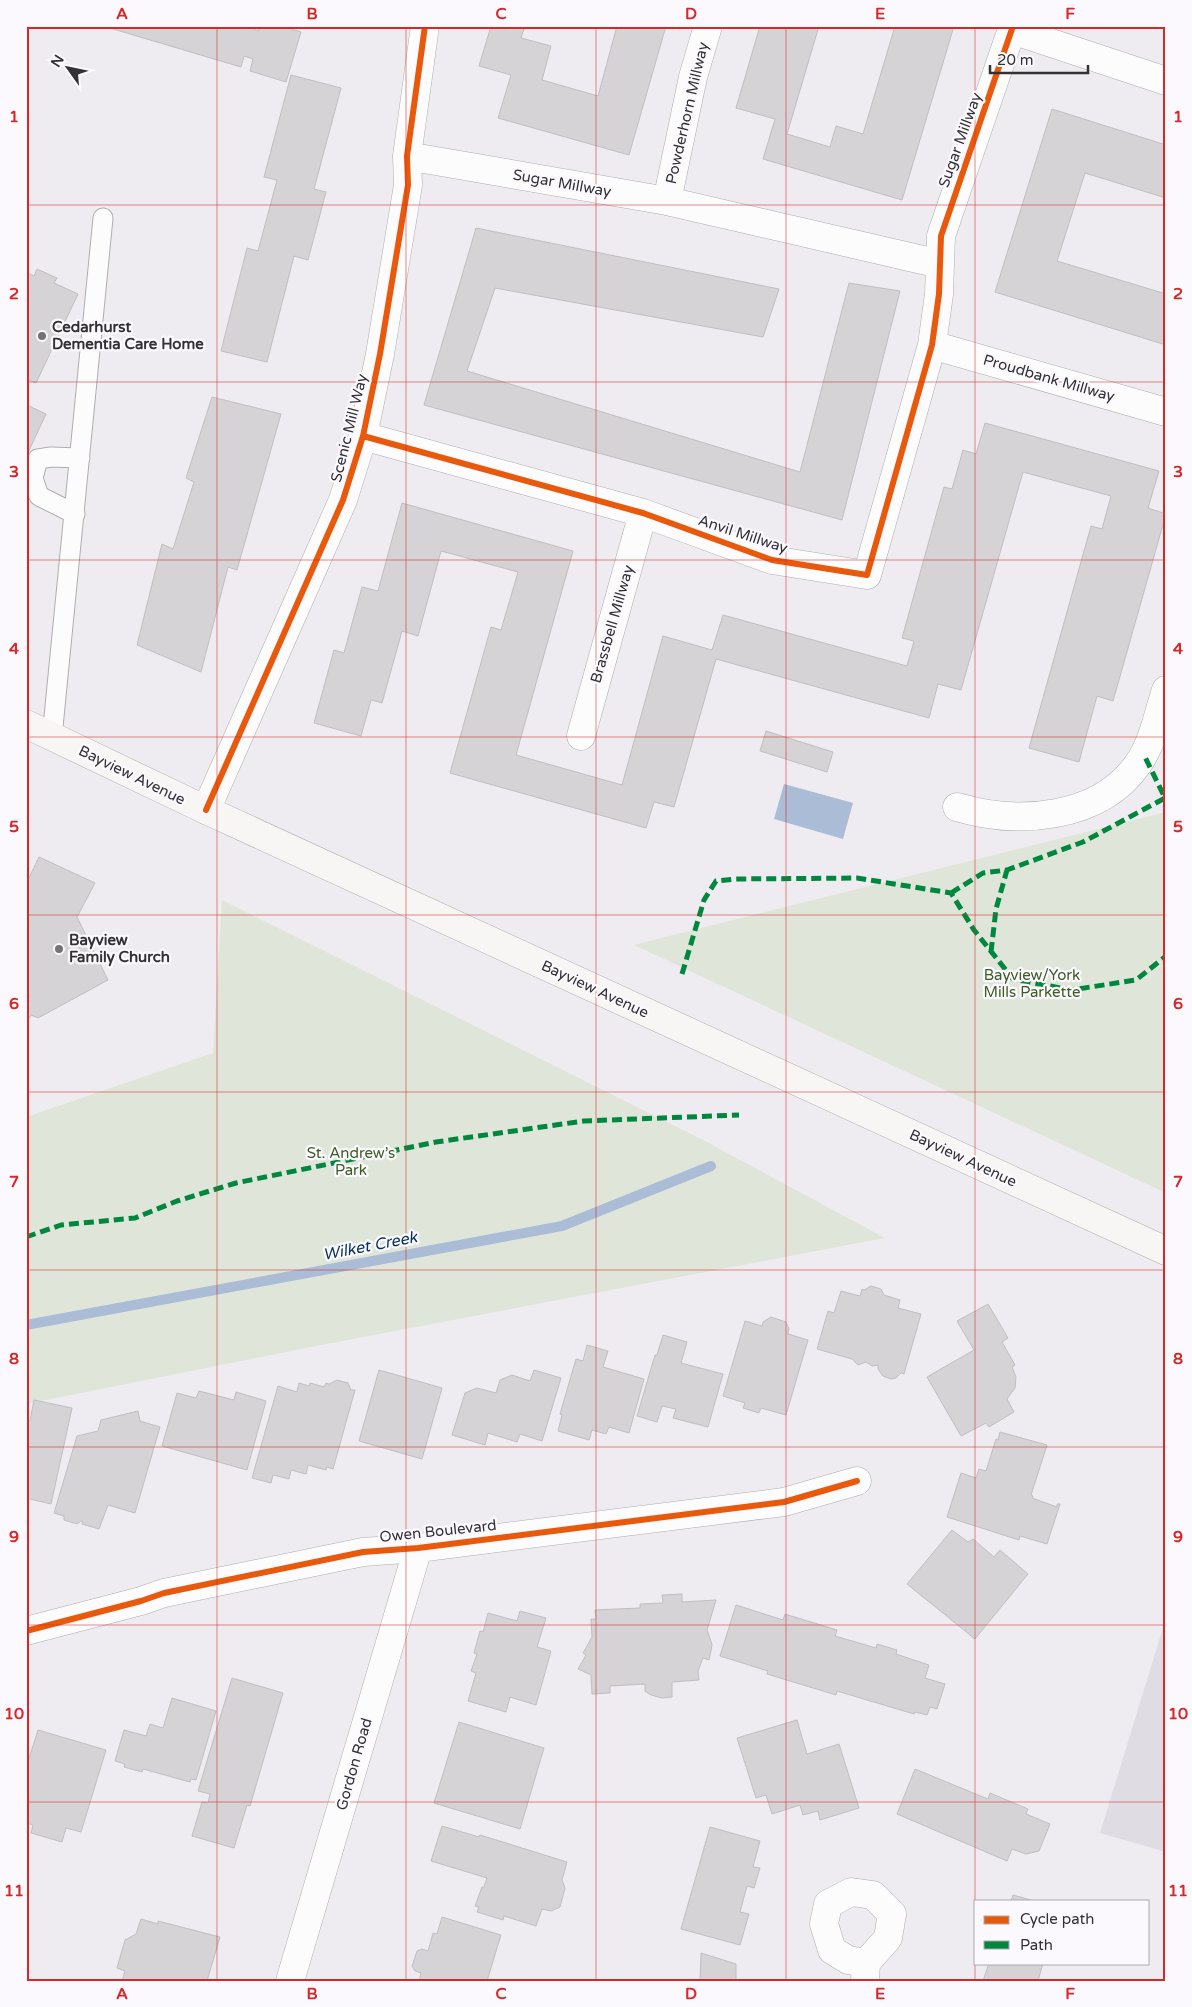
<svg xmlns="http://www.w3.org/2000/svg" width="1192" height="2007" viewBox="0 0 1192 2007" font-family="'Varela Round',sans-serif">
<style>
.built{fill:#e0dce4}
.green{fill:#dfe6d9}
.water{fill:#aabcd6}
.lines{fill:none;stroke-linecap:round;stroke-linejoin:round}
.stream{stroke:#aabcd6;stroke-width:10}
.building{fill:#d5d3d5;stroke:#c0bec1}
.lane-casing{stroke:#aeadb0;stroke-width:21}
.street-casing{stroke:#aeadb0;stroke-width:29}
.secondary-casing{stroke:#aeadb0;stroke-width:29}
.lane{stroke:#fcfcfd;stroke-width:19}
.street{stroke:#fcfcfd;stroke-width:28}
.secondary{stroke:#f8f6f5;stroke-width:28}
.quiet{stroke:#00873e;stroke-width:5;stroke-dasharray:10 5;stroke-linecap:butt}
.cycleway-casing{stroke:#fbf9fe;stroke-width:9}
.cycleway{stroke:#e8590c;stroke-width:6}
.grid{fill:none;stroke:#d62828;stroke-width:1;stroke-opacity:0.55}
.poi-dot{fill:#747275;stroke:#fbf9fe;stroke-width:2}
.labels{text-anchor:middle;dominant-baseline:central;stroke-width:4.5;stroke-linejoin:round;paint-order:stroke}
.street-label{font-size:15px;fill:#323133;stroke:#fbf9fe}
.poi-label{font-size:15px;font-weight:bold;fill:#323133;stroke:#fbf9fe;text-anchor:start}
.park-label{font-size:15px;fill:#405c25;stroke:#fbf9fe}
.water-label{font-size:16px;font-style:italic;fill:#07315c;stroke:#fbf9fe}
.neatline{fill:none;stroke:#d62828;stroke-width:2}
.grid-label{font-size:16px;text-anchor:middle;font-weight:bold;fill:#d62828}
</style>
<rect width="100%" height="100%" fill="#eeecf0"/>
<path class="built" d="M1166,1618V1852L1100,1833Z"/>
<path class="green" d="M1166,812V1193L634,945L657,939Z
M222,900L705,1141L885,1238L316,1346L26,1404V1117L213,1053Z"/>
<path class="water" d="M784,784L853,803L843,839L774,819Z"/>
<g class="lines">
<path class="stream" d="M26,1325L562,1226L711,1166"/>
</g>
<path class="building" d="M103,26H255L254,29L258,31L260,26H282L301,32L286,82L250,71L253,59L244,56L241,67Z
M491,26H525L521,38L551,46L542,80L598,96L617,26H666L629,155L498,118L511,75L479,66Z
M760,26H819L787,134L830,147L836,126L863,134L895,26H954L902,200L763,159L775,119L736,108Z
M291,75L341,88L314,189L326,192L308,260L294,256L267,362L221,351L247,248L258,251L277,180L264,177Z
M1052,109L1166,145V198L1085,173L1057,261L1166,294V345L995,292Z
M476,228L779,289L763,337L495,288L467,371L800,472L849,283L900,291L842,520L424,405Z
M37,269L57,278L54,283L78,294L36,383L26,379V272L34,276Z
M212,397L281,414L237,570L228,567L201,672L137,645L162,544L173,549L194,482L186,478Z
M29,406L46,414L26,457V408Z
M985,423L1159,471L1148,508L1166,514L1113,701L1097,696L1079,762L1029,748L1091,526L1102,529L1111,496L1023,472L961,690L938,684L929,718L716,659L674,807L654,802L646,828L450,773L491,627L501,630L518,572L441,551L418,636L402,631L382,703L371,700L361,736L314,723L334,650L344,653L362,587L378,591L402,503L573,551L516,755L622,785L663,636L712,650L723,615L907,666L914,641L902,638L944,487L952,489L963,450L976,454Z
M766,731L833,752L827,772L760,751Z
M39,857L95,883L77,917L108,980L38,1018L31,1015L26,1024V884Z
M871,1286L881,1289L884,1295L900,1300L898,1308L921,1314L904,1374L901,1373L896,1378L891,1379L883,1376L878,1369V1365L872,1366L866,1362L858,1365L852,1359L817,1349L828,1311L834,1313L841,1291L860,1296L862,1289L864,1290Z
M988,1304L1008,1338L1002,1342L1015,1365L1012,1367L1016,1377L1015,1388L1007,1399L1014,1412L989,1427L986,1423L961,1436L927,1377L974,1350L957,1321Z
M771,1317L786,1322L789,1329L788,1334L808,1340L786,1415L761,1408L759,1413L743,1408L745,1403L723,1396L745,1321L762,1326L763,1322Z
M663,1335L687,1342L681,1363L723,1374L708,1427L673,1418L676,1409L662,1406L657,1422L637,1416L655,1355H657Z
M587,1345L608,1351L603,1367L644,1379L629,1433L609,1427L606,1434L592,1430L589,1440L558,1431L562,1415L560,1414L576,1359L583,1361Z
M379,1370L442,1388L422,1459L359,1441Z
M534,1370L561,1378L542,1441L520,1434L517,1442L488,1433L485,1445L452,1435L465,1393L477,1388L496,1393L500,1380L512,1375L530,1381Z
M337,1380L348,1383L351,1390H355L333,1469L327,1467L326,1470L308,1465L306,1474L291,1470L289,1479L273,1475L271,1483L252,1478L278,1386L297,1392L299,1383L309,1386L310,1383L324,1387L326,1383L329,1384Z
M199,1391L234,1400L236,1392L266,1401L247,1470L162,1446L177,1393L196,1398Z
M34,1400L72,1408L51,1504L26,1498V1420L30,1421Z
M138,1411L140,1421L160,1427L135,1513L108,1505L99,1529L82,1524L83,1522L81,1521L77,1524L64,1520V1516L54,1513L77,1436L98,1431L101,1420Z
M1000,1432L1047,1445L1031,1495L1033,1496L1032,1498L1057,1507V1504H1060L1047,1544L1020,1536L1019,1540L947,1517L961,1473L976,1478L979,1469L986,1471L996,1439L998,1440Z
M952,1530L968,1542L973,1539L994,1557L1000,1550L1028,1574L975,1639L907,1584Z
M682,1594V1602L716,1600L707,1630L712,1644L711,1651L709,1660L703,1658L698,1671L699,1680L672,1682V1697L662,1698L651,1695L645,1691V1684L610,1686V1693L592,1694L591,1675L578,1669L586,1655L583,1653L592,1637L591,1619H596L595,1610L640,1608V1604L663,1603L662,1595Z
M736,1605L783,1620L785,1614L837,1630L835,1636L876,1648L877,1644L897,1650L896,1654L929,1665L925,1678L945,1684L937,1709L930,1707L927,1715L915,1712L914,1714L837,1691L836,1695L767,1674L768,1671L720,1656Z
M520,1611L546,1618L537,1647L551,1651L536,1705L510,1697L506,1712L468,1701L476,1673L471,1671L477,1654L474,1653L480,1631L483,1632L488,1613L517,1621Z
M232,1678L283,1693L250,1806L247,1805L234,1848L192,1836L202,1802L208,1803L210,1794L198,1791Z
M172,1698L216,1711L196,1780L191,1779L190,1782L143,1769L142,1772L124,1767L125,1764L115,1761L124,1730L146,1736L150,1724L163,1728Z
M797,1720L807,1754L839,1744L859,1808L820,1820L818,1811L803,1815L800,1805L772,1814L766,1795L756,1798L737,1738Z
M459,1722L544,1748L520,1829L434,1803Z
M38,1730L106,1750L81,1832L66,1828L62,1842L31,1833L33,1825L26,1823V1768Z
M915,1769L988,1799L990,1793L1028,1809L1026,1814L1050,1824L1039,1851L1026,1854L1012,1849L1007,1861L897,1814Z
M442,1826L479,1837L480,1835L567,1862L562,1880L565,1888L560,1907L551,1911L542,1909L536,1926L504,1916L503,1920L477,1912L479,1907L475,1906L482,1887H484L487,1878L431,1861Z
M710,1827L760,1841L753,1867L760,1868L754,1888L747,1886L740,1912L749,1914L740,1945L681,1929Z
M1013,1895L1034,1901H1011Z
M442,1917L501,1935L487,1981H419L421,1973L415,1971L412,1966L417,1951L422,1949L428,1951L433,1933L437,1934Z
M141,1919L158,1924V1921L220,1937L207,1981H122L125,1971L117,1968L125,1940L136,1934Z
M701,1953L736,1964V1980L762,1981H700Z
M989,1963H1043L1038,1981H983Z"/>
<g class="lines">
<g class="lane-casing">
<path id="lane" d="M75,514L39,496L33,478L38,459L51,457L80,458
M52,737L103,218"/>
</g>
<g class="street-casing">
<path id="street" d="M1012,30L1166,81
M407,156L667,201L940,264
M667,201L693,77L708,26
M932,345L1166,412
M363,436L643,513L772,560L867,575L932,345L939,294L941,236L1013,26
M581,736L643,513
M957,807C1017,825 1099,820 1138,764C1153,743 1158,714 1166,690
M206,810L343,500L363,436L380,354L408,185L407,156L425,26
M26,1631L141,1601L164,1593L363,1552L418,1548L784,1502L857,1481
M290,1981L418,1548
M865,1981L866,1963L888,1938L892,1914L873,1895L851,1892L828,1904L824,1924L832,1950L848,1960L866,1963"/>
</g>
<g class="secondary-casing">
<path id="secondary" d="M26,724L206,810L1166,1251"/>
</g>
<use href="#lane" class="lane"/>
<use href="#street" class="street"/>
<use href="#secondary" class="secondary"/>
<path class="quiet" d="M951,893L983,873L1007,870L1083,842L1165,798L1144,755
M991,952L996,909L1007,870
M682,974L704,900L716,881L736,879L857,878L951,893L974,930L1013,979L1071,990L1136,980L1166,956
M26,1237L61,1225L135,1218L177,1201L236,1183L436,1142L584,1121L739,1115"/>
<g class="cycleway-casing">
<path id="cycleway" d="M363,436L643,513L772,560L867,575L932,345L939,294L941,236L1013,26
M206,810L343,500L363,436L380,354L408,185L407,156L425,26
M26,1631L141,1601L164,1593L363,1552L418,1548L784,1502L857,1481"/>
</g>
<use href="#cycleway" class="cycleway"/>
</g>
<path class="grid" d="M217,26V1981M406,26V1981M596,26V1981M786,26V1981M975,26V1981M26,205H1166M26,382H1166M26,560H1166M26,737H1166M26,915H1166M26,1092H1166M26,1270H1166M26,1447H1166M26,1625H1166M26,1802H1166"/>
<g class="poi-dot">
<circle cx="42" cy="336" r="5"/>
<circle cx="59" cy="949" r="5"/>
</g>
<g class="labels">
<g class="street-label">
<text transform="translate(687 113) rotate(-77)">Powderhorn Millway</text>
<text transform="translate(960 140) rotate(-70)">Sugar Millway</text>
<text transform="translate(562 183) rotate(10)">Sugar Millway</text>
<text transform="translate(1049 378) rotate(16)">Proudbank Millway</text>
<text transform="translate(349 428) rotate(-76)">Scenic Mill Way</text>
<text transform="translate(743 534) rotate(18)">Anvil Millway</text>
<text transform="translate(612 624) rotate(-74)">Brassbell Millway</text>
<text transform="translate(132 775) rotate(26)">Bayview Avenue</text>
<text transform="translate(595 989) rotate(25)">Bayview Avenue</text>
<text transform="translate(963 1158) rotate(25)">Bayview Avenue</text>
<text transform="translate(438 1531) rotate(-6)">Owen Boulevard</text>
<text transform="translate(354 1764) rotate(-74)">Gordon Road</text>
</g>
<g class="poi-label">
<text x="52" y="327">Cedarhurst<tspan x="52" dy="17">Dementia Care Home</tspan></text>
<text x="69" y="940">Bayview<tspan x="69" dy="17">Family Church</tspan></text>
</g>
<g class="park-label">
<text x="1032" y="975">Bayview/York<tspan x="1032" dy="17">Mills Parkette</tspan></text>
<text x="351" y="1153">St. Andrew’s<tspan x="351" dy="17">Park</tspan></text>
</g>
<g class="water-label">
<text transform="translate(370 1246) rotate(-11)">Wilket Creek</text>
</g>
</g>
<rect width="1192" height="2007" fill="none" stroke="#fbf9fe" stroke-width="55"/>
<rect x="974" y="1900" width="175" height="65" fill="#fbf9fe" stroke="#aba9ad"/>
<rect x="984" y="1916" width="25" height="8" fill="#e8590c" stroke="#aba9ad"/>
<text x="1020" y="1924" font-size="15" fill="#323133">Cycle path</text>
<rect x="984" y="1941" width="25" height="8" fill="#00873e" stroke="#aba9ad"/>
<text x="1020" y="1950" font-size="15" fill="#323133">Path</text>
<g transform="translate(68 68) rotate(303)" stroke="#fbf9fe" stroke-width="4" paint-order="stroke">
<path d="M0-4L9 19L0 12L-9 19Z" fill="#323133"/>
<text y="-8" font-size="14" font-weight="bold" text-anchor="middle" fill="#323133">N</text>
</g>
<path d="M990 65v8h98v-8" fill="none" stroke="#323133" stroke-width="2.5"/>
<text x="997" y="65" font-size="15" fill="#323133" stroke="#fbf9fe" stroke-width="4" paint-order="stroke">20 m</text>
<rect x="28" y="28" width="1136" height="1952" class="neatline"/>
<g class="grid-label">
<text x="122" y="19">A</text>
<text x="312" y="19">B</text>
<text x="501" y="19">C</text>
<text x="691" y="19">D</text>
<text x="880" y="19">E</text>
<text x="1070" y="19">F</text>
<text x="14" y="122">1</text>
<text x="1178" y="122">1</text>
<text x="14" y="299">2</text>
<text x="1178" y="299">2</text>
<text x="14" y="477">3</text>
<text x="1178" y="477">3</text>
<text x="14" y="654">4</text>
<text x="1178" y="654">4</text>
<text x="14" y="832">5</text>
<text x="1178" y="832">5</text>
<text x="14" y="1009">6</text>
<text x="1178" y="1009">6</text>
<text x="14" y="1187">7</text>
<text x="1178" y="1187">7</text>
<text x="14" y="1364">8</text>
<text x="1178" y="1364">8</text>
<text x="14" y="1542">9</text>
<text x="1178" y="1542">9</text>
<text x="14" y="1719">10</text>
<text x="1178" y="1719">10</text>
<text x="14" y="1896">11</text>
<text x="1178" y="1896">11</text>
<text x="122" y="1999">A</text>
<text x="312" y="1999">B</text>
<text x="501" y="1999">C</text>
<text x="691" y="1999">D</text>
<text x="880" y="1999">E</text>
<text x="1070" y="1999">F</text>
</g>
</svg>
